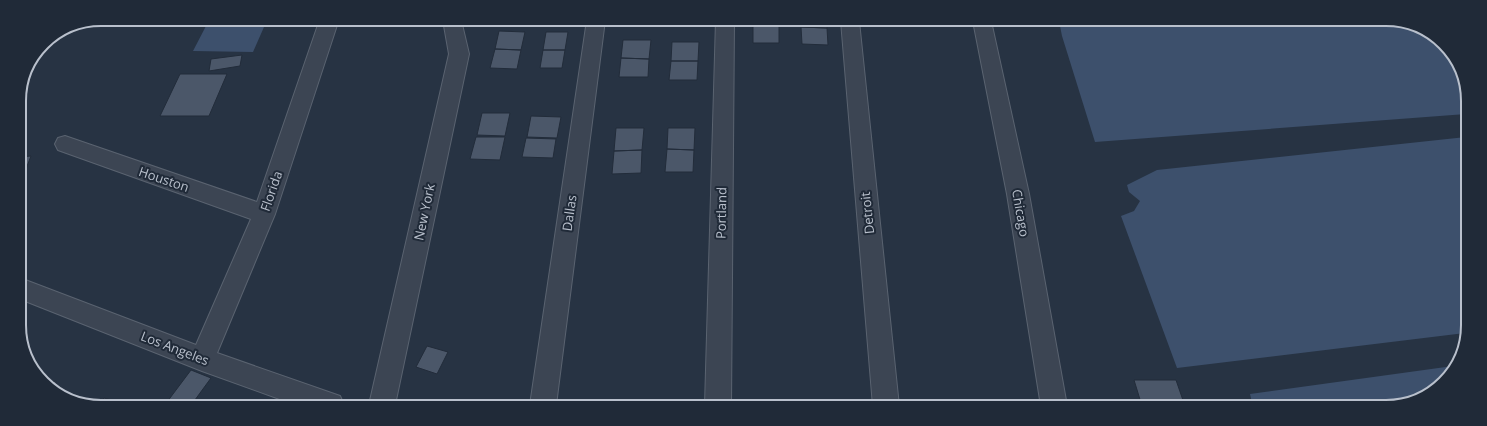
<svg xmlns="http://www.w3.org/2000/svg" width="1487" height="426" viewBox="0 0 1487 426" font-family="'Open Sans',sans-serif">
<style>
.water{fill:#3d506c}
.building{fill:#4b5769;stroke:#222c3a}
.lines{fill:none;stroke-linecap:round;stroke-linejoin:round}
.minor-casing{stroke:#5a6370;stroke-width:2}
.minor{fill:#3c4553;fill-rule:evenodd}
.labels{text-anchor:middle;dominant-baseline:central;stroke-width:4;stroke-linejoin:round;paint-order:stroke}
.street-label{font-size:13px;fill:#b9c0cc;stroke:#202a38}
.rim{fill:none;stroke:#b9c0cc;stroke-width:2}
</style>
<rect width="100%" height="100%" fill="#273343"/>
<path class="water" d="M1059,21L1407,22L1444,43L1466,85V114L1095,142L1062,36Z
M206,26L264,27L253,52L193,51Z
M1466,137L1465,333L1177,368L1121,216L1134,211L1140,201L1129,192L1127,185L1157,170Z
M1453,366L1440,387L1391,407H1253L1250,394Z"/>
<path class="building" d="M753,20H779V25L753,24Z
M801,20L827,21V28L801,27Z
M753,24L779,25V43H753Z
M801,27L827,28L828,45L802,44Z
M499,31L525,32L521,50L495,49Z
M546,32H568L565,50H543Z
M623,40H651L649,59L621,58Z
M672,42H699L698,61H671Z
M495,49L521,50L517,69L490,68Z
M543,50H565L562,68H540Z
M242,55L240,66L209,71L211,59Z
M621,58L649,59L648,77H619Z
M671,61H698L697,80H669Z
M180,74H227L209,116H160Z
M482,113H510L505,136L477,135Z
M531,116L561,117L557,138L527,137Z
M616,128H644L642,150L614,151Z
M668,128H695L694,150L667,149Z
M476,137H505L500,160L470,159Z
M526,138L556,139L553,158L522,157Z
M667,149L694,150L693,172H665Z
M642,150L641,173L612,174L614,151Z
M31,156L24,174H20V157Z
M427,346L448,352L437,374L416,367Z
M191,370L211,378L192,404H173L167,402Z
M1134,380H1176L1185,406H1142Z
M56,381L55,389L46,383Z
M104,398L127,404H99Z"/>
<g class="lines">
<g class="minor-casing">
<path id="minor" d="M320,19H339L275,214L217,353L340,396L344,405H296L202,371L20,299V278L196,345L251,219L58,150L55,144L58,138L65,136L257,202Z
M443,20H461L469,54L395,405H369L449,54Z
M587,20H605L556,405H530Z
M716,20H734L731,406L705,405Z
M841,21H859L899,406H873Z
M973,21H991L1029,194L1067,406H1041L1007,194Z"/>
</g>
<use href="#minor" class="minor"/>
</g>
<g class="labels">
<g class="street-label">
<text transform="translate(164 179) rotate(19)">Houston</text>
<text transform="translate(271 191) rotate(-71)">Florida</text>
<text transform="translate(424 212) rotate(-78)">New York</text>
<text transform="translate(569 213) rotate(-82)">Dallas</text>
<text transform="translate(721 213) rotate(-89)">Portland</text>
<text transform="translate(867 213) rotate(-96)">Detroit</text>
<text transform="translate(1021 213) rotate(80)">Chicago</text>
<text transform="translate(175 348) rotate(21)">Los Angeles</text>
</g>
</g>
<path d="M0 0H1487V426H0ZM101 26H1386A75 75 0 0 1 1461 101V325A75 75 0 0 1 1386 400H101A75 75 0 0 1 26 325V101A75 75 0 0 1 101 26Z" fill="#202a38" fill-rule="evenodd"/>
<path class="rim" d="M101 26H1386A75 75 0 0 1 1461 101V325A75 75 0 0 1 1386 400H101A75 75 0 0 1 26 325V101A75 75 0 0 1 101 26Z"/>
</svg>
